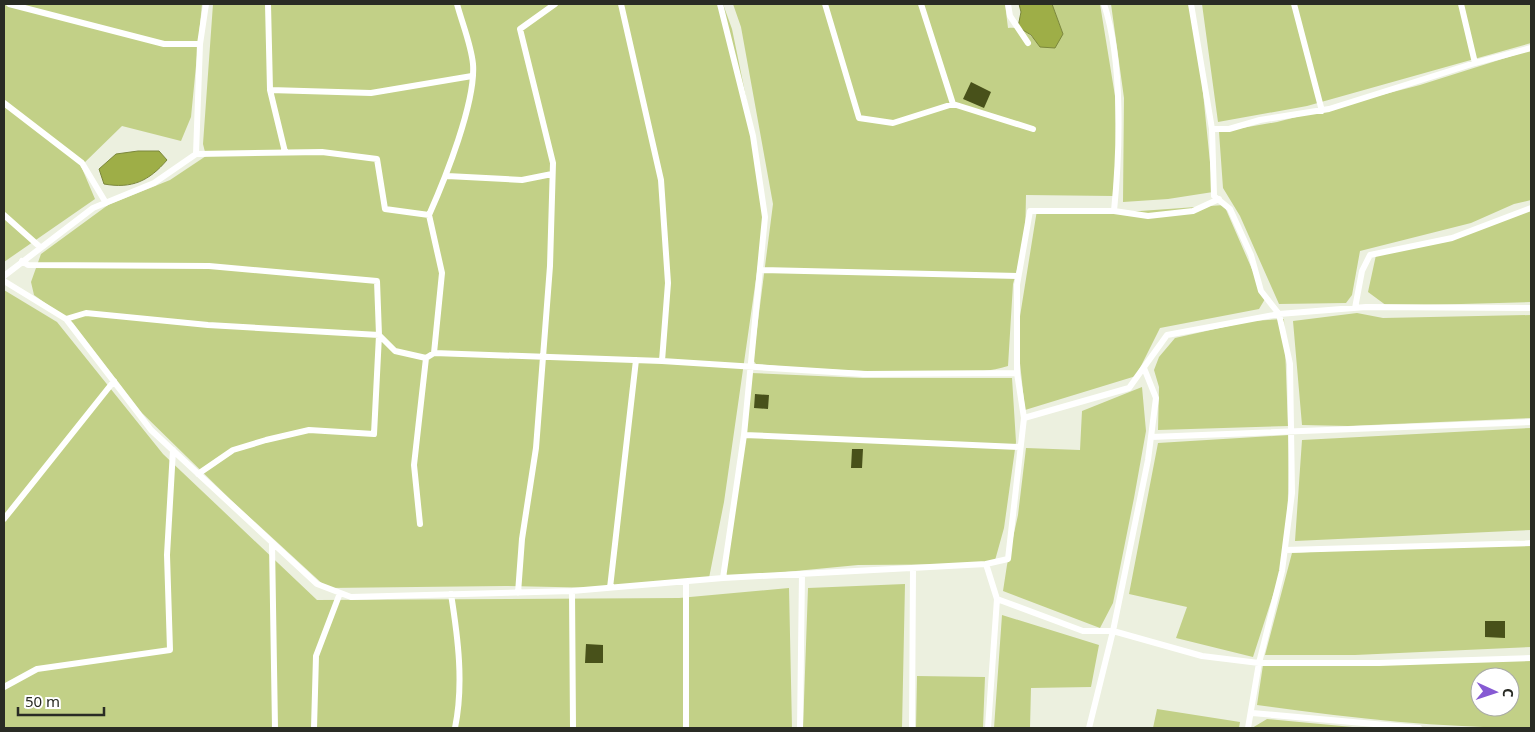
<svg xmlns="http://www.w3.org/2000/svg" width="1535" height="732" viewBox="0 0 1535 732" font-family="'Noto Sans',sans-serif">
<style>
.green{fill:#c2d087;fill-rule:evenodd}
.water{fill:#9eae47;stroke:#7b873c}
.building{fill:#48511a}
.lines{fill:none;stroke-linecap:round;stroke-linejoin:round}
.service{stroke:#fff;stroke-width:6}
</style>
<rect width="100%" height="100%" fill="#ecf0df"/>
<path class="green" d="M4,4H202L191,117L181,141L122,126L81,166L95,199L4,262Z
M213,4H723L732,29L754,136L766,209L724,502L709,578L603,588L505,586L327,588L231,500L142,413L73,323L34,295L31,282L41,254L108,205L170,180L206,156L203,144Z
M733,4H1005L1008,28C1024,26 1031,35 1040,47L1063,34L1052,4H1100L1115,96L1116,152L1113,196L1026,195L1025,241L1013,284L1008,366C983,374 958,372 932,372C873,372 814,370 756,364L753,360L773,204L741,27Z
M1111,4H1190L1202,83L1213,192L1168,199L1123,202L1124,98Z
M1202,4H1531V43L1307,106L1218,122Z
M1531,50V200L1514,204L1471,223L1360,251L1352,295L1346,303L1279,304L1240,216L1223,188L1219,132L1277,122L1420,85Z
M1224,205L1265,299L1259,309L1160,328L1136,376L1025,410L1017,335L1037,210L1126,212Z
M1531,209V302L1387,306L1368,292L1376,255L1432,242Z
M4,290L57,322L163,454L317,600L679,598L789,588L792,728H4Z
M1357,313L1383,318L1531,315V418L1348,426L1302,425L1293,321Z
M1284,319L1288,426L1158,430L1159,387L1154,370L1159,357L1175,338L1251,321Z
M751,373L863,378H1012L1016,442L1004,528L994,564L858,565L723,578Z
M1142,387L1146,431L1134,498L1113,603L1100,628L1003,591L1007,565L1018,515L1026,448L1080,450L1082,411Z
M1531,428V530L1295,541L1302,440Z
M1289,435L1287,552L1253,657L1176,638L1187,607L1129,594L1158,443Z
M1531,540V647L1355,655H1265L1292,553Z
M905,584L902,728H803L808,588Z
M1002,615L1099,645L1091,687L1031,688L1030,728H994Z
M1531,656V728C1439,728 1348,718 1257,705L1263,665ZM1480,677H1510V707H1480Z
M917,676L985,677L983,728H916Z
M1157,709L1240,722L1239,728H1153Z
M1267,719L1363,728H1252Z"/>
<path class="water" d="M1019,4H1052L1063,34L1055,48L1040,47L1031,35L1018,27L1021,12Z
M138,151H159L167,160C149,181 132,189 104,184L99,169L116,154Z"/>
<path class="building" d="M971,82L991,92L984,108L963,99Z
M755,394L769,395L768,409L754,408Z
M852,449H863L862,468H851Z
M1485,621H1505V638L1485,637Z
M586,644L603,645V663H585Z"/>
<g class="lines">
<path class="service" d="M9,4L164,44H200
M268,4L270,90L285,152
M621,4L661,180L668,283L662,361
M720,4L753,136L765,217L744,435L723,578
M825,4L859,118L893,123L953,104
M921,4L953,104L1033,129
M1008,4L1010,16L1028,43
M1191,4L1212,129L1214,196L1230,209L1251,255L1261,291L1279,314L1290,364L1292,493L1282,571L1259,663H1379L1531,658
M1294,4L1322,111
M1461,4L1475,63
M270,90L371,93L472,76
M4,103L82,163L106,203
M1212,129H1229L1260,120L1329,109L1475,63L1531,48
M196,154L322,152L377,159L385,209L429,215C445,179 476,102 473,64C471,44 462,23 457,4
M447,176L522,180L552,174
M1114,211L1148,216L1193,211L1219,199
M4,215L40,247
M429,215L442,273L434,353
M22,261L28,265L209,266L377,281L379,335L374,434L309,430L266,440L233,450L198,474
M760,270L1018,276
M4,276L93,208L154,183L196,154L200,44L206,4
M4,281L66,319L151,430L317,584L351,597L572,591L723,578L986,564L997,599L1083,631H1113L1202,656L1259,663L1248,728
M1355,308L1362,271L1370,255L1452,238L1531,208
M66,319L86,313L208,325L379,335L395,351L426,358
M1024,418L1017,373V285L1030,211H1114C1120,151 1123,61 1104,4
M744,435L1020,447
M1151,437L1531,422
M4,519L114,381
M420,524L414,465L426,358L434,353L662,361L864,374L1017,373
M272,544L275,728
M1285,550L1531,543
M986,564L1008,559L1024,418L1129,388L1167,335L1279,314L1366,307L1531,308
M610,588L636,360
M572,591L573,728
M518,593L522,539L536,448L550,266L553,163L520,29L555,4
M451,594C458,638 464,684 455,728
M4,687L37,669L170,650L167,555L173,450
M1252,713L1419,728
M314,728L316,656L340,593
M686,728V582
M800,728L802,574
M912,728L913,568
M988,728L997,599
M1089,728L1113,631L1148,460L1156,398L1144,368"/>
</g>
<rect width="1535" height="732" fill="none" stroke="#292b24" stroke-width="10"/>
<g transform="translate(1495 692) rotate(93)"><circle r="24" fill="#ffffff" stroke="#a9aaa7"/>
<path d="M0-4L9 19L0 12L-9 19Z" fill="#865ad3"/>
<text y="-8" font-size="14" font-weight="bold" text-anchor="middle" fill="#292b24">С</text>
</g>
<path d="M18 707v8h86v-8" fill="none" stroke="#292b24" stroke-width="2.5"/>
<text x="25" y="707" font-size="15" fill="#292b24" stroke="#ffffff" stroke-width="4" paint-order="stroke">50 m</text>
</svg>
